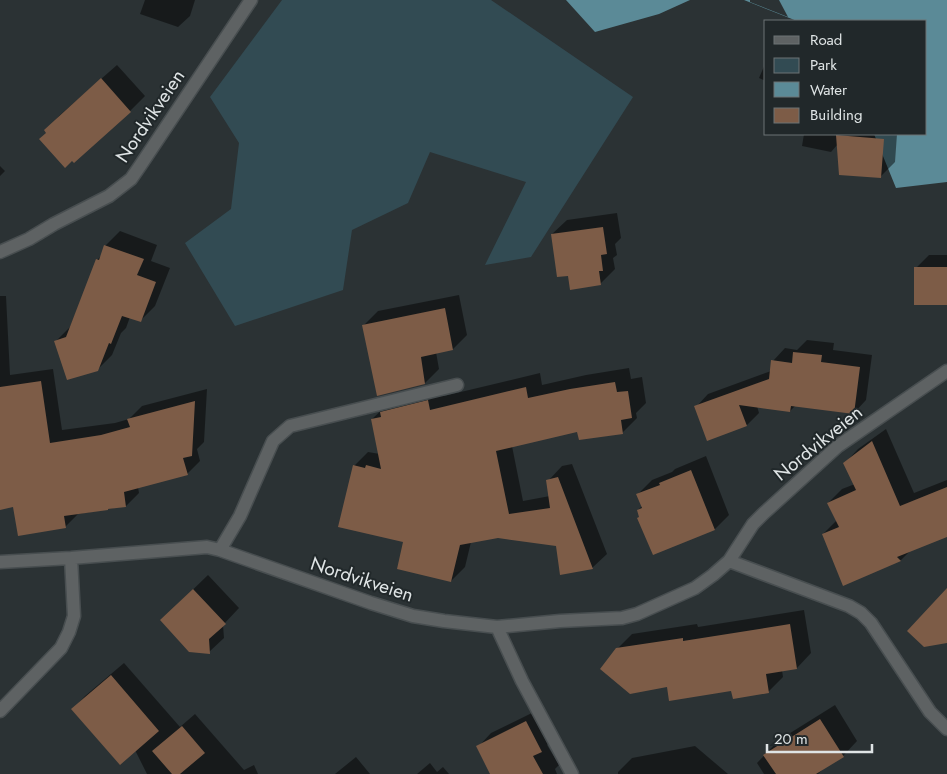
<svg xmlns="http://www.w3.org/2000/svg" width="947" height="774" viewBox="0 0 947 774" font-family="Jost,sans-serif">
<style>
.green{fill:#324b53}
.water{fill:#5b8a97}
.pier{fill:#2b3234}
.shadow{fill:#0007}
.building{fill:#7d5c47}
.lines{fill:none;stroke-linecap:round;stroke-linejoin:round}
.minor-casing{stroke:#484e50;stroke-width:15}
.minor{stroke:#5e6263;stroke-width:12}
.labels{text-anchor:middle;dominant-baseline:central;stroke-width:4;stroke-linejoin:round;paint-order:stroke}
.street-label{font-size:19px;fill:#dfe4e5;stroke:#21282a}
</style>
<rect width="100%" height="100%" fill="#2b3234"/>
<path class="green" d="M282,0H491L633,97L531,257L485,265L526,182L430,152L408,203L352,230L343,290L235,326L185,243L231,209L239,143L210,97Z"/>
<path class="water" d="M566,0H690L659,14L595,32Z
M744,0H947V182L896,188L874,134H926V21H797Z"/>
<path class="pier" d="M750,0H779L788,17L750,2Z"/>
<path class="shadow" d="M145,0H195L190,16L178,27L140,14Z
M766,62V81L759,78Z
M117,65L145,96L130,111L74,161L46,130L60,115Z
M804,134H897L895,162L880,177L838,144L831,152L802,146Z
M0,166L5,171L0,176Z
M617,213L621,238L615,244L617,255L613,258L615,269L600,284L569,274L552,234L567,220Z
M120,231L157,245L151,261L170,268L155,306L140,321L130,317L126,328L121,333L112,355L97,370L56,341L70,327L97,260L102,255L106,245Z
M929,255H947V304L916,268Z
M459,295L467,335L453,349L436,352L439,369L425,383L364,325L378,311Z
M0,296H6L10,375L53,369L62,430L115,423L129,419L142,406L207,389L204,442L197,449L200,461L187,474L138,487L139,493L126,506L78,514L65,527L14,506L0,508Z
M807,340L834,343L833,350L872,355L866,400L854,413L796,405L790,411L757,406L759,413L747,425L696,407L708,394L771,371L773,361L785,348L797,350Z
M629,368L631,379L642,377L646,403L636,413L637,418L622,433L578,431L512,446L523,501L550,496L548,481L562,466L572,464L607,554L592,568L557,545L498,537L471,542L465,567L451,581L405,541L354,466L368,452L380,454L372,419L387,405L442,387L444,396L540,373L542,385L586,375Z
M886,429L914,493L947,480V536L910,551L901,560L844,584L823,534L837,520L828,503L842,489L855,484L845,463L858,449Z
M706,456L729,515L715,529L653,554L638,510L642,506L638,494L652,480L672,472L675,469Z
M208,575L239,608L223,625L224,638L209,652L176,606Z
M804,610L811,653L797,668L782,670L783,677L769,691L734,698L732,689L668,686L617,649L632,634L697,624L698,627Z
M124,663L180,727L195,714L244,770L254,765L258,774H147L135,750L73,709L85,696Z
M835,705L857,741L843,756L825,767L818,774H764L757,763L779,740Z
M540,709L555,737L547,745L559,765L555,769L557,774H490L491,773L478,747L491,733Z
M695,746L728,774H618V772L632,758Z
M356,757L370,774H335Z
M430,763L437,772L443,767L449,774H417Z"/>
<path class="building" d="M101,78L131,112L74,163L72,161L65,168L39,139L46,133L44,130Z
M836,135L884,139L881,178L839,175Z
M603,227L607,254L601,255L603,271H599L601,285L570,290L568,276L557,277L551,234Z
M104,245L144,259L137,275L156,282L141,322L122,316L111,344L109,343L98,371L67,380L54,341L66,337L96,259L99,260Z
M914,267H947V305H914Z
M445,308L453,350L421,357L425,384L377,396L362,325Z
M793,352L822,355L821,362L860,367L854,414L791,406L790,412L739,405L747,426L707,441L694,406L769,379L771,360L792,363Z
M41,381L50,443L101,435L130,427L127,419L195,401L192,456L183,458L188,475L124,492L126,507L108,509V510L64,516L66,528L18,536L13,507L0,510V387Z
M615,382L617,392L628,391L632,418L621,420L623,434L579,440L577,432L496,451L509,514L550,508L546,480L558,477L593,569L560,575L556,546L498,538L460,545L451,582L397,569L403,542L338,527L353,465L365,468L366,465L381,469L371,419L381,417L380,412L428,400L430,410L526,387L528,398L570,389Z
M872,441L900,506L947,487V537L897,557L901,561L843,586L822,534L839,527L827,503L856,490L843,463Z
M691,470L715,530L653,555L637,518L639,517L637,510L642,508L636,494L660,485L659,483Z
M947,588V643L924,647L907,631Z
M193,589L226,624L209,639L210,654L189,652L160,620Z
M790,624L797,669L766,674L769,693L733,699L731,691L669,701L667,687L630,694L600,669L616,648L683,638V641Z
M111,675L159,731L120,765L71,709Z
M820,719L844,757L816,774H776L763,755Z
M526,721L542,752L533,756L543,774H490L476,746Z
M182,726L205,753L180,774H172L152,751Z"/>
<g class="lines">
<g class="minor-casing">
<path id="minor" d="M0,252L29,239L54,224L109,196L131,179L140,166L251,0
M220,550L240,516L273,441L290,426L457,385
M729,561L849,606L861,613L871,623L930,712L947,729
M0,562L71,558L207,547L220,550L371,603L413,616L444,621L497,627L560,621L622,618L637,614L695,588L713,575L729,561L753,524L764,513L838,446L947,371
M497,627L522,681L572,774
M0,711L61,648L69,632L74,616L71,558"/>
</g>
<use href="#minor" class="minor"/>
</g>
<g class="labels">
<g class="street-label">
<text transform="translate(150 116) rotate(-56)">Nordvikveien</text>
<text transform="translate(818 443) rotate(-39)">Nordvikveien</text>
<text transform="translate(362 579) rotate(18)">Nordvikveien</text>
</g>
</g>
<rect x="764" y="20" width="162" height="115" fill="#21282a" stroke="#6d7375"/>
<rect x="774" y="36" width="25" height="8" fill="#5e6263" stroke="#6d7375"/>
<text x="810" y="45" font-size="15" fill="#dfe4e5">Road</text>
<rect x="774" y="58" width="25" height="15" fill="#324b53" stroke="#6d7375"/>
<text x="810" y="70" font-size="15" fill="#dfe4e5">Park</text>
<rect x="774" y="82" width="25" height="15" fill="#5b8a97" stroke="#6d7375"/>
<text x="810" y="95" font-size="15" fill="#dfe4e5">Water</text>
<rect x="774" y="108" width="25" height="15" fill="#7d5c47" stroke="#6d7375"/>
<text x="810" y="120" font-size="15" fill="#dfe4e5">Building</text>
<path d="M767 744v8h105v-8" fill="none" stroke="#dfe4e5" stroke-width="2.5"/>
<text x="774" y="744" font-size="15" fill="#dfe4e5" stroke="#21282a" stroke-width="4" paint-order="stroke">20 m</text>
</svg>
